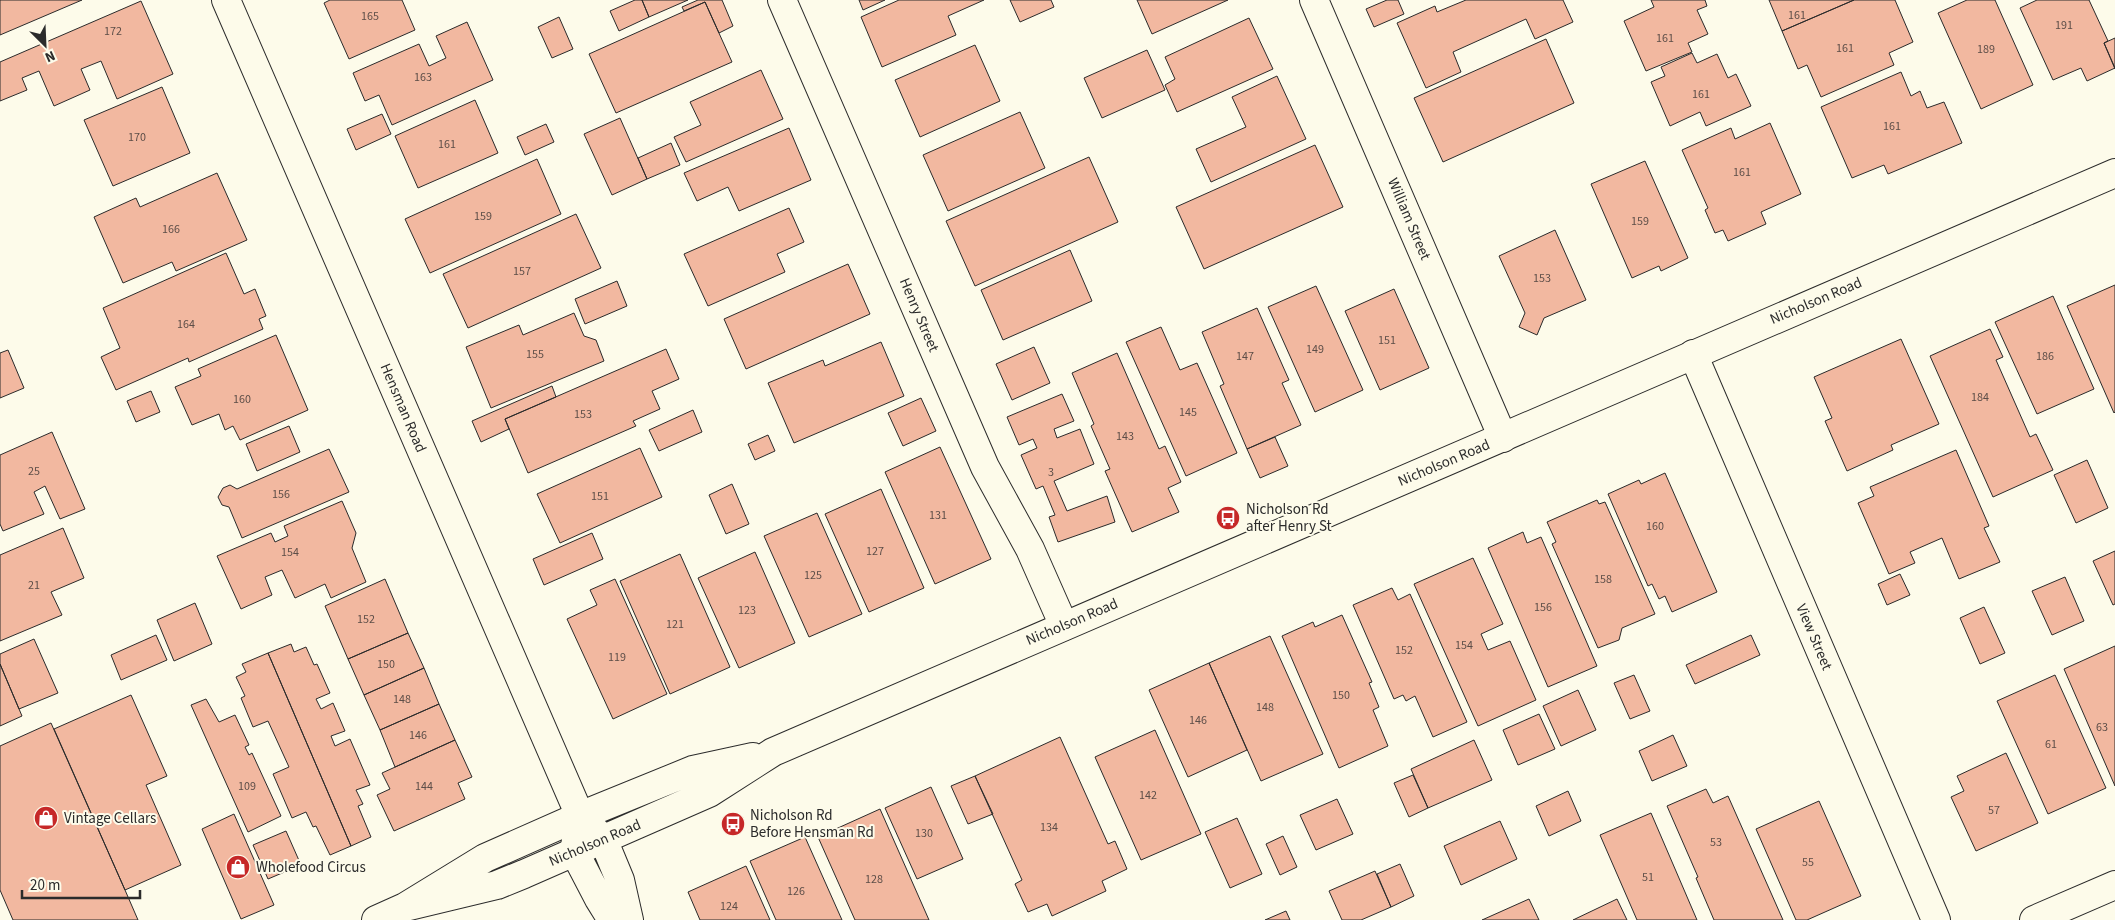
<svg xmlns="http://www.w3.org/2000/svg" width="2115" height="920" viewBox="0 0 2115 920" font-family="'Source Sans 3',sans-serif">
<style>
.building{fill:#f2b8a0;stroke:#2b2b2b}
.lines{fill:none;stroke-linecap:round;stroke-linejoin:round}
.street-casing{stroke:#2b2b2b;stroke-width:30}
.secondary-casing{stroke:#2b2b2b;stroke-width:30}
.street{stroke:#fdfbea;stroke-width:28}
.secondary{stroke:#fdfbea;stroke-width:28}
.labels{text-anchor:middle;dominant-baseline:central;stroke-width:4;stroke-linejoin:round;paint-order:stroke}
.number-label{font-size:12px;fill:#5d4e48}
.street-label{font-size:15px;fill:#2b2b2b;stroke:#fdfbea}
.poi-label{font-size:15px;fill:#2b2b2b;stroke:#fdfbea;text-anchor:start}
</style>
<rect width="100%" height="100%" fill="#fdfbea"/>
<path class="building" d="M0,0H82L0,35Z
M330,0H402L415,30L349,59L324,3Z
M635,0H642L649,17L619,31L610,11Z
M642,0H688L649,17Z
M698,0H722L733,26L719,33L705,2L684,11L682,7Z
M859,0H885L863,10Z
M899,0H984L948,16L956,35L882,67L861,17Z
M1010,0H1051L1054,7L1020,22Z
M1137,0H1228L1152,34Z
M1387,0H1398L1404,14L1374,27L1366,9Z
M1466,0H1563L1573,22L1535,39L1526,19L1453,52L1461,72L1426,88L1397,23L1435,6L1437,12Z
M1651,0H1705L1707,6L1697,10L1708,34L1688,43L1692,52L1646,71L1624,21L1654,7Z
M1769,0H1854L1782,31Z
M1854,0H1895L1913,42L1889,53L1894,65L1821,97L1807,65L1798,69L1782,31Z
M1967,0H1995L2033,85L1981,109L1938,13Z
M2037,0H2089L2108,41L2104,43L2115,68L2087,81L2081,68L2053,80L2020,8Z
M141,1L173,74L117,99L101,61L81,69L90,90L54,106L39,71L22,78L27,90L0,101V62Z
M705,2L732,62L616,113L589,54Z
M559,17L573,49L552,58L538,27Z
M1249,18L1273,69L1177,112L1165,85L1175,79L1165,57Z
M467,22L493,80L392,125L379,95L365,101L353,73L419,44L429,66L446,58L436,36Z
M2115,38V69L2104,43Z
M1546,39L1574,103L1443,162L1414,98Z
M975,45L1000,101L920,137L895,80Z
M1147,50L1165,90L1102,118L1084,78Z
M1692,53L1697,63L1717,54L1728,78L1736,74L1751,106L1706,126L1700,112L1670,126L1651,82L1665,76L1661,67Z
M761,70L783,119L686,162L674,137L701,125L690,102Z
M1901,72L1911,96L1920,91L1927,108L1944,102L1962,143L1888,174L1884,165L1852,178L1821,107Z
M1277,76L1306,139L1211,182L1196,149L1246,127L1232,97Z
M162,87L190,153L113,186L84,120Z
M475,100L498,153L418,188L395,136Z
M1020,112L1045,168L948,211L923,155Z
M382,114L391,134L356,150L347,129Z
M620,118L647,179L612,195L584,134Z
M1770,123L1801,194L1761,212L1766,224L1728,241L1723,230L1715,233L1705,210L1708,208L1682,150L1731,128L1735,139Z
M546,124L554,142L525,155L517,137Z
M789,128L811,180L739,211L728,187L697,201L684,173Z
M671,143L680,165L647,179L638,158Z
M1315,145L1343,207L1204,269L1176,207Z
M1089,157L1118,222L975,286L946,221Z
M537,159L561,214L430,273L405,219Z
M1645,161L1688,258L1661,271L1659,266L1632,278L1591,184Z
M217,173L247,240L176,271L172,262L123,283L94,217L136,198L140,207Z
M789,208L804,242L777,254L785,272L708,306L684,254Z
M576,214L601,268L468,328L443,274Z
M1555,230L1586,300L1544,318L1537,335L1519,327L1525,313L1499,256Z
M1070,250L1092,301L1003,340L981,290Z
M226,253L244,294L255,289L266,316L259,319L263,329L189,362L188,358L116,390L101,357L120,348L103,308Z
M848,264L870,314L746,369L724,319Z
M617,281L627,306L585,324L575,299Z
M2115,285V412L2114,413L2067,306Z
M1316,286L1363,390L1315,412L1268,307Z
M1394,289L1429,368L1380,390L1345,311Z
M2053,296L2094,389L2037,414L1995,322Z
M1257,308L1289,380L1282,383L1301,425L1247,449L1220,386L1224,384L1202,332Z
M574,313L584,336L596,340L604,361L491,408L466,347L519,325L523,335Z
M1161,327L1180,370L1197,363L1237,453L1186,476L1126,342Z
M1990,329L2003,357L1996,360L2030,437L2036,434L2053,470L1993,497L1930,356Z
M276,335L308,410L240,440L233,426L225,430L219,414L192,425L175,387L201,376L198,369Z
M1901,339L1939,424L1891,445L1893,450L1847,471L1825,421L1832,418L1814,377Z
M881,342L904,396L794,443L768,383L823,360L825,366Z
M1034,347L1050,383L1012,400L996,364Z
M666,349L679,379L652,391L660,409L633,421L636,426L528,473L505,419Z
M8,350L24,388L0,398V353Z
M1117,353L1159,449L1165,446L1181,482L1168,488L1179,512L1132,532L1105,471L1110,469L1091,426L1094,424L1072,373Z
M552,386L556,397L505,419L509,429L481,442L472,421Z
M151,391L160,412L136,422L127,401Z
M1062,394L1074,421L1054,429L1057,438L1080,429L1094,464L1054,481L1067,511L1107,496L1115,522L1058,542L1049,517L1055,515L1043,486L1036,489L1021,455L1037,448L1033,439L1019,445L1007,417Z
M921,398L936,431L903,446L888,413Z
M693,410L702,432L659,451L649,430Z
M289,426L300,452L257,471L246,444Z
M52,432L85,509L60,519L45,486L34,492L44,514L3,531L0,524V455Z
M768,435L775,451L755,460L748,444Z
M1275,437L1288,466L1260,478L1247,449Z
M940,447L991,559L935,584L885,472Z
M640,448L662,497L560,543L537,494Z
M329,449L349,492L242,538L229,507L222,505L218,497L223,488L230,485L237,489Z
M1956,450L1989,526L1984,528L2000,562L1959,579L1942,538L1910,552L1915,563L1889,574L1858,503L1874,496L1870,487Z
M2087,460L2108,508L2076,523L2054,475Z
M1665,473L1717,592L1672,612L1665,596L1659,599L1652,584L1648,586L1608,494L1639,480L1641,484Z
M732,484L749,524L726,534L709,495Z
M881,489L924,588L869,612L825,514Z
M1597,500L1599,504L1605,502L1655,614L1622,628L1619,640L1598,648L1552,544L1556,542L1547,522Z
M342,501L356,533L352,548L366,582L331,598L325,584L295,598L282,570L265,577L272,595L241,609L217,556L271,533L275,542L288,536L284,526Z
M817,513L862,614L809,637L764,536Z
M63,528L84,578L51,592L62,615L0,641V555Z
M1523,532L1527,543L1541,537L1597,666L1548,687L1488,548Z
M592,533L603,559L544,585L533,559Z
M2115,551V604L2113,605L2093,561Z
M755,552L795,643L739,668L698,578Z
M680,554L730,667L670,694L620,581Z
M1473,558L1503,624L1481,634L1488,650L1510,641L1536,700L1478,726L1414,584Z
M1900,574L1910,595L1887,605L1878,584Z
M2065,577L2084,621L2052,635L2032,591Z
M385,579L408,633L348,659L325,606Z
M615,579L667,694L613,719L567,619L597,605L590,590Z
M1392,588L1398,600L1410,594L1467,722L1433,737L1415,696L1406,701L1403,695L1394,699L1353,605Z
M195,603L212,644L174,661L157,620Z
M1984,607L2005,653L1980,664L1960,618Z
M1342,615L1372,682L1369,683L1379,707L1373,710L1388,746L1339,768L1282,636L1313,622L1315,627Z
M408,633L424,668L364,695L348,659Z
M156,635L167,660L121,680L111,655Z
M1751,635L1760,655L1695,684L1686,665Z
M1270,636L1323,754L1261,781L1209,663Z
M34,639L58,693L19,709L0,664V654Z
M291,644L294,652L306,647L314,665L317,664L330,693L316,699L321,709L333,703L345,731L331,736L335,746L350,739L370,785L356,790L363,804L358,806L371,837L351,846L268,653Z
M2115,646V786L2064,669Z
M268,653L351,846L330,855L316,826L313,827L306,812L292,818L273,774L289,767L268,721L253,727L241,698L245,696L236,677L246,672L242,664Z
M1209,663L1247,750L1188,777L1149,690Z
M0,664L22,716L0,726Z
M424,668L439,704L380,730L364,695Z
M1634,675L1650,711L1630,719L1614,683Z
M2055,675L2106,788L2048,814L1997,701Z
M1578,690L1596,730L1561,746L1543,706Z
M131,695L167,776L146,785L181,865L125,890L54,729Z
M206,699L219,722L235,715L249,745L245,747L249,755L252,753L281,816L248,832L191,705Z
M439,704L455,740L395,767L380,730Z
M1539,714L1555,749L1518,765L1503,730Z
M51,723L125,890L138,920H13L0,890V746Z
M1155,730L1201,834L1141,860L1095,757Z
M1673,735L1687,766L1652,781L1639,751Z
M1060,737L1108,844L1115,841L1127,869L1102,881L1106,891L1052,916L1047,904L1028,912L1015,884L1022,880L975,776Z
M455,740L472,777L458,783L465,799L394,831L377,795L390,789L382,773Z
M1474,740L1492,780L1428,808L1411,769Z
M2006,753L2038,823L1976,851L1951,797L1964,791L1957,776Z
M1413,775L1428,808L1409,817L1394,783Z
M975,776L993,814L968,824L951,786Z
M931,787L963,859L917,879L885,808Z
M1706,789L1713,803L1728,796L1783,920H1714L1696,878L1698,877L1667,806Z
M1568,791L1581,821L1549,836L1536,806Z
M1337,799L1353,834L1316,850L1300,815Z
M1819,801L1861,896L1807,920H1796L1756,829Z
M880,809L929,920H855L818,837Z
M1651,813L1697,920H1637L1600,835Z
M234,814L274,905L241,919L202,829Z
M1237,818L1262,874L1230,888L1205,832Z
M1500,821L1517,859L1461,885L1444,846Z
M286,831L301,865L268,879L253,845Z
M1283,836L1297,867L1280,875L1266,844Z
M805,837L842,920H776L750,861Z
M1400,864L1414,896L1391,907L1377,874Z
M746,866L770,920H700L688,892Z
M1375,871L1391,907L1361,920H1342L1329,891Z
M1529,899L1539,920H1482Z
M1617,899L1627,920H1573Z
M1286,911L1290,920H1265Z"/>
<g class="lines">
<g class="street-casing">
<path id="street" d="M226,0L580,816L603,839L620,880L629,920
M782,0L985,467L1030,549L1064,626
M1314,0L1503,438
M1693,354L1936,920
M578,830L574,851L599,899L612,920
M2034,920L2115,885"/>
</g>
<g class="secondary-casing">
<path id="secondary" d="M405,907L497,885L524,874L709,793L773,752L2115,173
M376,920L405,907L485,858L580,816L693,770L753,757"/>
</g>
<use href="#street" class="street"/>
<use href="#secondary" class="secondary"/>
</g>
<defs>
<g id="bus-disc" transform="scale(1.25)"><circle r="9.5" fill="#c62828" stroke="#fdfbea"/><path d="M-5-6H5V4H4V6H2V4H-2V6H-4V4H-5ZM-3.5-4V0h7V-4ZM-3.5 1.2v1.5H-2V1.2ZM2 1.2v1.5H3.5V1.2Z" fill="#fff"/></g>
<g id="shop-disc" transform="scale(1.25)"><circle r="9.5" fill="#c62828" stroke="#fdfbea"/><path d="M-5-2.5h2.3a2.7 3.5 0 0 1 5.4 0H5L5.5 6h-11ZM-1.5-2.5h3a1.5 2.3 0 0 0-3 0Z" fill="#fff"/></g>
</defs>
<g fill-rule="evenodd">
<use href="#bus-disc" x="1228" y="518"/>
<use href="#shop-disc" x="46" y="818"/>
<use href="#bus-disc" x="733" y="824"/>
<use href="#shop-disc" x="238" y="867"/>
</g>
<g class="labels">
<g class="number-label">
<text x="1797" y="15">161</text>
<text x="370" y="16">165</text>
<text x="2064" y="25">191</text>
<text x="113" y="31">172</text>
<text x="1665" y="38">161</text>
<text x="1845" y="48">161</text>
<text x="1986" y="49">189</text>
<text x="423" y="77">163</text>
<text x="1701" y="94">161</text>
<text x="1892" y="126">161</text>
<text x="137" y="137">170</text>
<text x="447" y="144">161</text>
<text x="1742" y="172">161</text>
<text x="483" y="216">159</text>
<text x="1640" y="221">159</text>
<text x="171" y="229">166</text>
<text x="522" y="271">157</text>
<text x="1542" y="278">153</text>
<text x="186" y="324">164</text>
<text x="1387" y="340">151</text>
<text x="1315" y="349">149</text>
<text x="535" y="354">155</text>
<text x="1245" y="356">147</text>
<text x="2045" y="356">186</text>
<text x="1980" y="397">184</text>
<text x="242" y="399">160</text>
<text x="1188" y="412">145</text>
<text x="583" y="414">153</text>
<text x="1125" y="436">143</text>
<text x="34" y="471">25</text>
<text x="1051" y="472">3</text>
<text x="281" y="494">156</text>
<text x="600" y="496">151</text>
<text x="938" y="515">131</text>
<text x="1655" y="526">160</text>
<text x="875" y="551">127</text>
<text x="290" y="552">154</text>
<text x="813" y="575">125</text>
<text x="1603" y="579">158</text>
<text x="34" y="585">21</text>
<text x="1543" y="607">156</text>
<text x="747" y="610">123</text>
<text x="366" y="619">152</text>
<text x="675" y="624">121</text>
<text x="1464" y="645">154</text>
<text x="1404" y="650">152</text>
<text x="617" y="657">119</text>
<text x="386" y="664">150</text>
<text x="1341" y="695">150</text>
<text x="402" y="699">148</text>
<text x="1265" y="707">148</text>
<text x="1198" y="720">146</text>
<text x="2102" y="727">63</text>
<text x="418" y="735">146</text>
<text x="2051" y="744">61</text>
<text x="247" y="786">109</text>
<text x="424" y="786">144</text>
<text x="1148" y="795">142</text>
<text x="1994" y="810">57</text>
<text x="1049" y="827">134</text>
<text x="924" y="833">130</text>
<text x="1716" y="842">53</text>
<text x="1808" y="862">55</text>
<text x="1648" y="877">51</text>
<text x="874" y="879">128</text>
<text x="796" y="891">126</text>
<text x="729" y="906">124</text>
</g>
<g class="street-label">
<text transform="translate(1409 219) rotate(67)">William Street</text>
<text transform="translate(1816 301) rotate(-23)">Nicholson Road</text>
<text transform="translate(919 315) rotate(67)">Henry Street</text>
<text transform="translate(403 408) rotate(67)">Hensman Road</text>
<text transform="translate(1444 463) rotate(-23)">Nicholson Road</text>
<text transform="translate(1072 622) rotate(-23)">Nicholson Road</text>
<text transform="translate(1814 637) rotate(67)">View Street</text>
<text transform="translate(595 843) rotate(-23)">Nicholson Road</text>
</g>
<g class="poi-label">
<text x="1246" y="509">Nicholson Rd<tspan x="1246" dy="17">after Henry St</tspan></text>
<text x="750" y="815">Nicholson Rd<tspan x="750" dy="17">Before Hensman Rd</tspan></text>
<text x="64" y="818">Vintage Cellars</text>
<text x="256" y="867">Wholefood Circus</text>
</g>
</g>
<g transform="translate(45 45) rotate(156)" stroke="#fdfbea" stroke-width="4" paint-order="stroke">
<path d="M0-4L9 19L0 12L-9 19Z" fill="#2b2b2b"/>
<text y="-8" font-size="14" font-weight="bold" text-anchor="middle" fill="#2b2b2b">N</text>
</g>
<path d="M22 890v8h118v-8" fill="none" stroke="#2b2b2b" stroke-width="2.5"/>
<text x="30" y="890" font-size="15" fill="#2b2b2b" stroke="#fdfbea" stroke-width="4" paint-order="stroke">20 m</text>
</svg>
